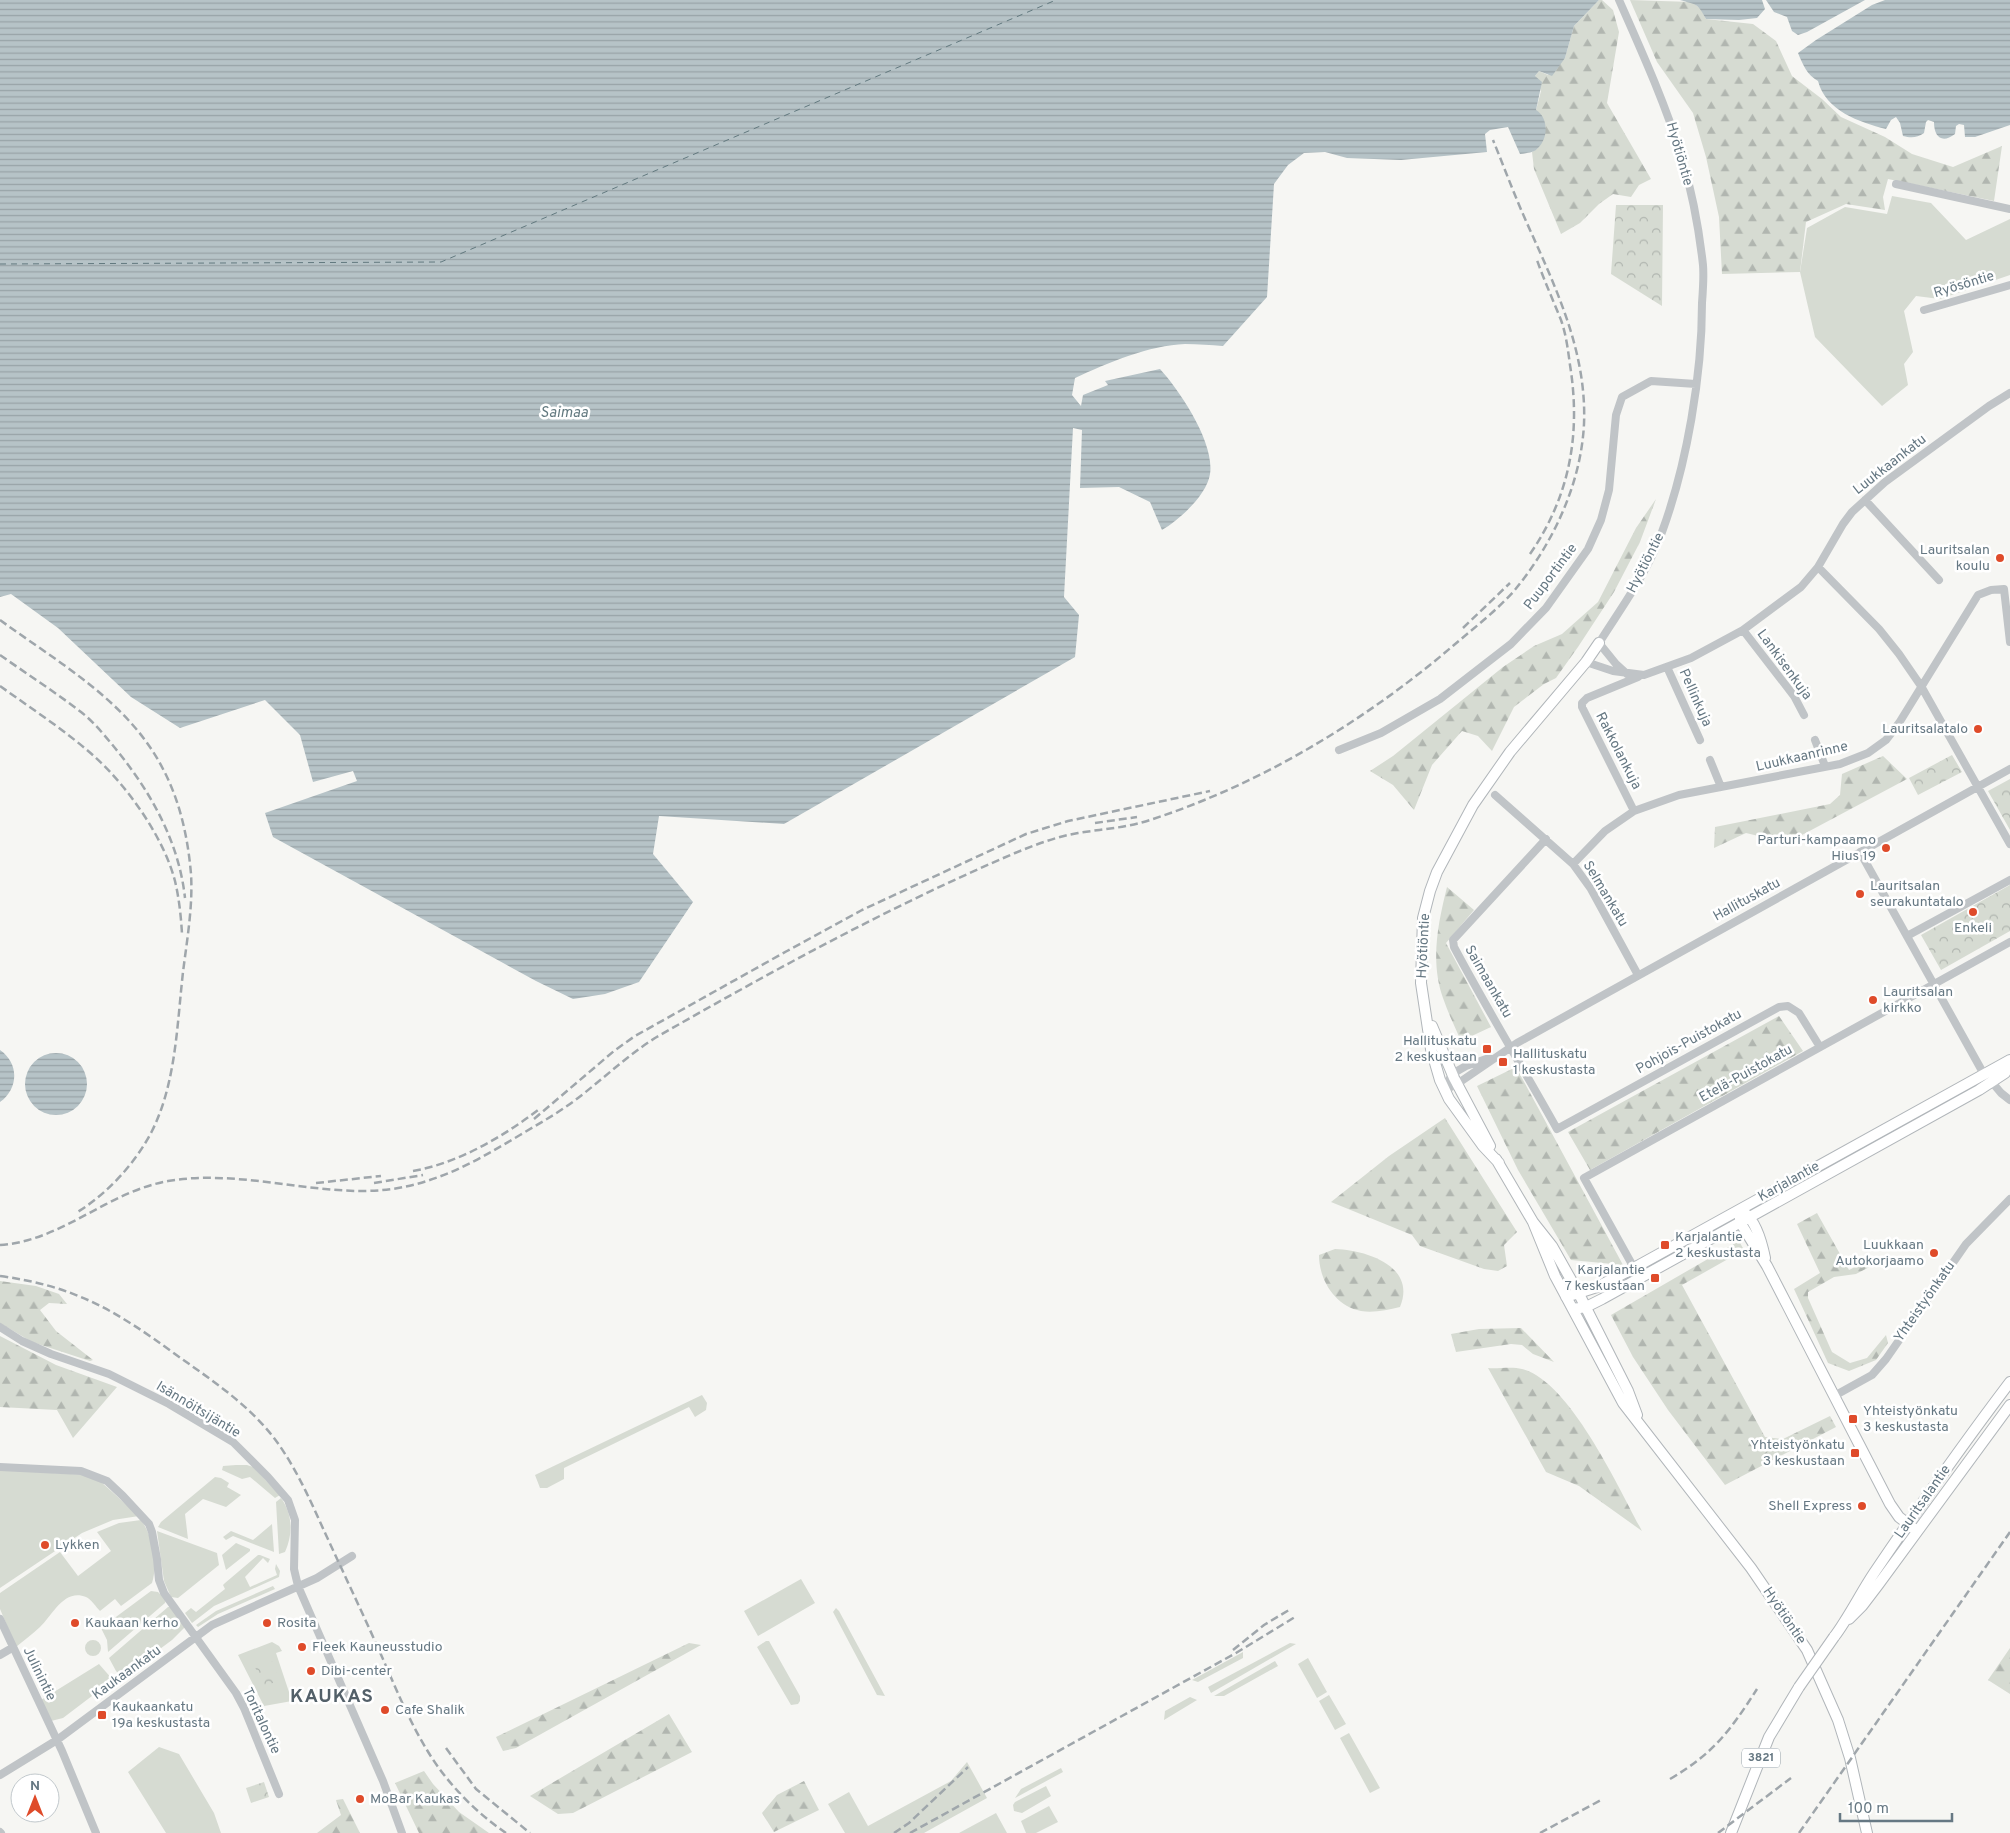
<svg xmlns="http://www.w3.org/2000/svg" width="2010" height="1833" viewBox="0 0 2010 1833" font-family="Overpass,sans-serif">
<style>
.grass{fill:#d6dbd2}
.forest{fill:url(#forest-firs)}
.park{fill:url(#park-crowns)}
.water{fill:url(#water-rules)}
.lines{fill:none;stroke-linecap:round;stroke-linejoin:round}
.ferry{stroke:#62797f;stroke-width:1;stroke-dasharray:6 5;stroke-linecap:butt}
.major-casing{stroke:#b1b6ba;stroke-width:12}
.minor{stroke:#c0c4c7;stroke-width:8}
.major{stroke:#fff;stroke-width:10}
.rail{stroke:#9fa6ab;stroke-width:2.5;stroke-dasharray:8 4;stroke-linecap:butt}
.major-bridge-casing{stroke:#b1b6ba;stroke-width:12;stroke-linecap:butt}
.major-bridge{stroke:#fff;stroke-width:10}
.poi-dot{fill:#df4b2a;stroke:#fff;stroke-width:2}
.labels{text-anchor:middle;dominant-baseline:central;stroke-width:5;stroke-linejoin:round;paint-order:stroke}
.shield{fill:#fff;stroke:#94a0a8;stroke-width:1}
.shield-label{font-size:12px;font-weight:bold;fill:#667883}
.street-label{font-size:14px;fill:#667883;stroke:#fff}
.poi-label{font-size:14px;fill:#667883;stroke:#fff;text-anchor:start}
.water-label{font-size:15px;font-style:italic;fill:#62797f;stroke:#fff}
.district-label{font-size:19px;font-weight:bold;letter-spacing:1px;fill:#536069;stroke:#fff}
</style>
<defs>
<pattern id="forest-firs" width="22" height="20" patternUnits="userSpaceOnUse" patternTransform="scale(1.25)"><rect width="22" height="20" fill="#d6dbd2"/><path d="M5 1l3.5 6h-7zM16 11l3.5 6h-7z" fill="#b1b6b0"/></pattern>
<pattern id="park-crowns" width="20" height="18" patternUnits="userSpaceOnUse" patternTransform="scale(1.25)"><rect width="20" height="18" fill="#d6dbd2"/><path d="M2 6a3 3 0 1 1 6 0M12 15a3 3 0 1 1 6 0" fill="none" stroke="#b1b6b0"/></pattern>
<pattern id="water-rules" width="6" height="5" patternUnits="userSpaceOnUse" patternTransform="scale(1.25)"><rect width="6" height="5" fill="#b6c3c7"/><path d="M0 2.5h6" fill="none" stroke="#98a3a7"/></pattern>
</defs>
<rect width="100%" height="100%" fill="#f6f6f3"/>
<path class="grass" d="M1892,196L1931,203L1966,240L2010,219V275L1940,299L1916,296L1904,311L1913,352L1904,364L1908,385L1882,406L1815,337L1800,272L1807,228L1845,207L1887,214Z
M702,1395L707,1403L706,1410L695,1417L689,1407L564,1468V1479L547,1488H540L535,1475Z
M236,1465H247L253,1467L280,1495L275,1498L250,1477L242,1479L222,1470L223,1466Z
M0,1470L88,1475L100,1481L139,1516L113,1520L82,1533L0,1588Z
M215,1477L221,1478L229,1483L227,1487L241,1495L226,1507L203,1499L185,1514L188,1539L158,1527L161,1522Z
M281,1498C293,1515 293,1534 285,1552L279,1554L276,1502Z
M141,1520C153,1536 158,1564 152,1583L121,1606L115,1599L100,1611C96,1607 91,1599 86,1597C64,1588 52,1616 40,1627C33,1634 24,1640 16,1647L0,1609V1593L60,1552L78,1576L111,1551L97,1532L119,1523Z
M272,1524L274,1552L233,1536L226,1540L223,1537L231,1531L253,1540Z
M157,1531L217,1553L219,1565L178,1598L171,1597L164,1581Z
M236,1543L250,1549V1551L226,1570L222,1555Z
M258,1555H260L270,1559L268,1563L263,1558L245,1577L250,1587L277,1575L275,1569L276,1564L280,1571L279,1577L214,1606L192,1623L185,1613L191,1608L196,1612L225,1589L223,1585L225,1583Z
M801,1579L815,1603L758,1636L744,1611Z
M273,1586L275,1589L218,1614L198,1627L196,1625L216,1611Z
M151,1591L158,1592L166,1600L165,1603L108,1652L107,1640L101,1628Z
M168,1607H171L185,1627L172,1640L125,1675H120L116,1671L109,1658Z
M836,1608L839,1611L885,1696L877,1695L833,1612Z
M85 1648a8 8 0 1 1 16 0a8 8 0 1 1-16 0Z
M766,1641H769L800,1696V1701L798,1704L791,1705L757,1647Z
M272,1642L279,1646L282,1651L276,1653L292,1701L264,1706L238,1655Z
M1290,1643L1296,1644L1211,1693L1208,1687Z
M1243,1652V1658L1198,1682L1192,1680Z
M1308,1658L1327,1692L1317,1698L1298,1664Z
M1275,1661L1278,1666L1224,1696H1214Z
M99,1664L113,1680L63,1718L51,1721L41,1700Z
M1329,1695L1346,1724L1335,1730L1319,1701Z
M1190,1697L1197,1700L1164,1720L1165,1711Z
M1349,1733L1380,1788L1370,1793L1340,1738Z
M159,1747L179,1754L214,1813L221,1833H166L128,1772Z
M967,1762L987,1798L924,1833H845L828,1804L849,1792L868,1826L951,1781Z
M1061,1768L1063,1772L1015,1798L1021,1789Z
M1046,1786L1051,1796L1022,1813L1014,1811L1013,1805L1015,1802Z
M1049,1806L1058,1822L1036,1833H1026L1021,1821Z
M996,1813L1007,1833H959Z"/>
<path class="forest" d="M1599,0H1602L1613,10L1619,32L1607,103L1651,179L1639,185L1631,197L1613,194L1599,204L1580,223L1561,234L1534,169L1532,152L1538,148L1536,110L1541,91L1535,76L1539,71L1548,75L1565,58L1574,26Z
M1630,0L1692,2L1701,9L1706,19L1753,24L1776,41L1792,76L1822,99L1841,117L1885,137L1912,154L1953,167L2002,146L1994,201L1888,179L1883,197L1885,210L1846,204L1806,222L1800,272L1722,274L1719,217L1706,157L1693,113L1657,62Z
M1656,499L1640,542L1614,592L1578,647L1556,678L1544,684L1514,707L1492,751L1478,736L1462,731L1432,765L1414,810L1393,785L1370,771L1393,756L1503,667L1534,646L1562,634L1598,602L1636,528Z
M1883,756L1907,779L1787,843L1746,833L1714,848L1715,827L1830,804L1840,795L1842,774Z
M1447,887L1474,910L1446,943L1491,1027L1461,1041C1455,1027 1448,1013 1443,998C1430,962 1438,923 1447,887Z
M1779,1016L1803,1051L1590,1170L1568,1132Z
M1516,1067L1623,1265L1571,1260L1518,1170L1477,1086Z
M1445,1118L1517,1232L1504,1245L1507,1266L1498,1271L1484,1269L1420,1246L1412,1235L1331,1202L1389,1156Z
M1817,1213L1849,1270L1877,1256V1263L1856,1274L1834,1277L1808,1292V1298L1832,1352L1850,1363L1867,1358L1886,1335L1888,1343L1876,1360L1849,1371L1828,1363L1794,1289L1820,1273L1797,1224Z
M1739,1241L1744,1250L1682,1285L1765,1437L1783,1439L1830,1416L1836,1427L1725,1485L1668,1410L1633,1357L1611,1315Z
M1335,1249C1366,1250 1417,1266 1400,1307C1387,1310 1374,1313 1361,1311C1335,1306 1319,1280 1319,1255Z
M0,1281L36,1286L59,1294L67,1304L49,1303L40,1310L56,1331L93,1360L90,1361L32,1342L0,1323Z
M1521,1328L1554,1362L1533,1354L1522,1345L1511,1344L1456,1352L1451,1334L1479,1329Z
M0,1336L56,1365L117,1387L73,1438L57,1410L0,1407Z
M1488,1368C1498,1369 1512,1366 1522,1369C1570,1381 1619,1489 1642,1531L1579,1486L1546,1472Z
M689,1643L701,1645L516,1748L503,1751L496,1737Z
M2010,1648V1694L1988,1680Z
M669,1714L692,1752L573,1813L558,1814L530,1796Z
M424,1771L433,1784L459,1812L489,1833H419L395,1783Z
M804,1781L819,1810L774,1832L762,1813L777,1795Z
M343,1799L360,1833H317L341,1815L336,1800Z"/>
<path class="park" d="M1616,205H1663L1662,306L1611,274Z
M1952,755L1962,772L1918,795L1909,778Z
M2010,779V830L1988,791Z
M2010,885V931L1941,970L1921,935Z
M272,1661L280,1680L263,1687L255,1667Z
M264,1782L269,1797L251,1803L246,1788Z"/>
<path class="water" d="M0,0H1599L1574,26L1565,58L1552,76L1539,71L1535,76L1542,82L1536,110C1548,117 1549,137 1538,148C1534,153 1526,153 1520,154L1508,127L1490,130L1485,134L1487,152L1401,160L1347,158L1325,152L1304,153L1288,165L1274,184L1267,297L1223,346C1211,345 1198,344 1185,344C1150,345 1107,363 1075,378L1072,395L1081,406L1083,395L1108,385L1105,381L1160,369C1180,391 1215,443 1210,474C1207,495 1179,520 1162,530L1150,502L1119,487L1080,488L1082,430L1073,428L1064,597L1079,615L1075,657L784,824L659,816L653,854L693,902L639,982L605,994L573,999L536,981L273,837L265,813L357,781L353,771L313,782L300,735L265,700L180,728L131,697L58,628L11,594L0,597Z
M1680,0H1762L1765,9L1757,18L1739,20L1706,19C1697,2 1696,5 1680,0Z
M1766,0H1865L1807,32L1798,35L1792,31L1787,17L1774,12Z
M1885,0H2010V125L1975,137H1965L1964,125L1959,124L1956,126L1955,134C1942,144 1934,137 1934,122L1928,120L1926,122L1924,133C1917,138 1911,138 1903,136L1900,123L1896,117L1891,120L1886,129C1859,122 1826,111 1818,81C1807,75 1803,65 1798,53L1816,40L1872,5Z
M0,1050C19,1063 19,1088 0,1102Z
M25 1084a31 31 0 1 1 62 0a31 31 0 1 1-62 0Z"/>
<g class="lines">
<path class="ferry" d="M0,264L441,262L1056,0"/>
<g class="major-casing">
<path id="major" d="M1432,1026L1454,1078L1490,1146
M1496,1159L1533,1222L1552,1246L1579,1294L1628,1391L1637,1415
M1499,1163L1483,1146L1449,1099L1440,1080L1431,1049L1421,983L1423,918L1430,891L1437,872L1473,805L1510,752L1586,662L1599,643
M1745,1213C1757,1223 1762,1243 1765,1258
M1740,1217V1222L1767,1266L1890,1504L1899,1517L1917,1531
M1533,1222L1555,1276L1623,1403L1751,1568L1807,1650L1838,1720L1850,1758L1867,1833
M1566,1297L1597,1287L1634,1268L2010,1060
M1573,1309L1586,1307L1602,1299L1979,1090L2005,1073L2010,1066
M1849,1619L1862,1606L1878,1585L2010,1405
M1834,1637C1849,1617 1860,1594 1874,1573C1918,1508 1963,1444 2010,1382
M1731,1833L1769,1737L1799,1687"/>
</g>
<path class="minor" d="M1619,0C1642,52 1665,103 1682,158C1692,192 1699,229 1703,265C1704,277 1703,290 1702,303C1702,375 1687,464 1662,532C1648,572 1621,608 1599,643L1616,664L1627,674
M1896,184L2010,209
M1924,310L2010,285
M1865,500L1939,580
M1818,567L1879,629L1899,654L1921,686L2010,844
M1743,630L1794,696L1804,715
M1586,662L1613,671L1644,675L1691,658L1743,630L1801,587L1818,567L1843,524L1852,512L1885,482L1989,406L2010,393
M1667,667L1700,740
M1815,740L1825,766
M1339,750L1381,733L1440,699L1511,644L1546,608L1588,549L1601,520L1609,490L1616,415L1622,397L1651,381L1696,384
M1710,760L1721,787
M1495,795L1573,864L1591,889L1638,975
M1634,811L1582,707V703L1587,698L1638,677
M1546,839L1453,940L1454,947C1487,1009 1523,1068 1557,1129L1779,1007L1788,1006L1799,1013L1820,1047
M1860,852L1981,1069L2001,1093L2010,1100
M1573,864L1605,831L1634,811L1679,795L1840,764L1868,753L1886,740L1899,723L1978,595L1991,590L2004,589L2010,642
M1907,936L2010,880
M1444,1090L1457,1084L1517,1043L2010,769
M1444,1090L1452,1074L1466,1066L1489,1058
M1634,1268L1584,1178L2010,942
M0,1327L22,1341L51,1354L109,1374L169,1404L233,1442L268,1477L288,1500L295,1520L294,1569L298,1586L383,1781L402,1833
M1834,1396L1872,1375L1886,1359L1966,1244L2010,1199
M0,1467L81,1471L107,1481L123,1496L149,1524L152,1532L157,1559L159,1580L164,1593L236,1693L244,1708L279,1794
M0,1619L62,1751L96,1833
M0,1655L12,1648
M0,1775L57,1740L212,1625L317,1578L352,1556
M0,1832L1,1833"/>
<use href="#major" class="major"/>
<path class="rail" d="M1530,554C1570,496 1581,434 1570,365C1568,350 1566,334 1561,320C1553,300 1544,280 1537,260
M0,620C59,663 129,702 163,769C180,801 188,838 191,874C193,906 187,940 183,972C177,1025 176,1083 152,1131C135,1164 107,1194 76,1213
M1463,628L1510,583
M0,655C27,674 55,692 81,712C94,722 105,736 115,748C151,792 179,842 185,898
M0,686C32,709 66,731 95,757C128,787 164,838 175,881C179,898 181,916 182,934
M1095,823L1137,817
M534,1119L614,1051L635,1036L787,951L862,910L1026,834L1068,821L1210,791
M413,1171C458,1163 501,1138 538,1110
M316,1183L381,1176
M374,1183L423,1175
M0,1245C62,1241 107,1192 168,1181C233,1170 298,1191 363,1191C424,1191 470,1165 520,1135C540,1123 560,1112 578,1098C604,1078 627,1056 655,1038C772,971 891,906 1015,853C1035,845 1055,837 1078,833C1102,829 1126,828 1150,820C1261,784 1365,721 1454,645C1474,628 1496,611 1514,591C1552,545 1581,485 1584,424C1587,351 1555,286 1526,221C1514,194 1504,167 1493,140
M0,1276C74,1286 115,1310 175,1354C210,1379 247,1403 274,1438C296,1467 311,1502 326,1535C344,1574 362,1612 379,1650C394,1684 408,1719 427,1750C446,1782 475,1812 506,1833
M1233,1650L1264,1625L1289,1610
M446,1748L476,1789L530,1833
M1670,1779C1714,1753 1730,1731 1757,1689
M894,1833L909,1823L968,1767
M910,1833L1236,1653L1295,1617
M1540,1833L1603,1799
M1718,1833L1791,1778
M1799,1833L2010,1532"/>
<g class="major-bridge-casing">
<path id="major-bridge" d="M1799,1687L1834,1637"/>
</g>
<use href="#major-bridge" class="major-bridge"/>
</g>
<g class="poi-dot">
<circle cx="2000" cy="558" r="5"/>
<circle cx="1978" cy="729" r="5"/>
<circle cx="1886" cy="848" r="5"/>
<circle cx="1860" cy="894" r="5"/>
<circle cx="1973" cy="912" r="5"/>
<circle cx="1873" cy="1000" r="5"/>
<rect x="1482" y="1044" width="10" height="10" rx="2.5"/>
<rect x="1498" y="1057" width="10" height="10" rx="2.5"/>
<rect x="1660" y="1240" width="10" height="10" rx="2.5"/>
<circle cx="1934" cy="1253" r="5"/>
<rect x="1650" y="1273" width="10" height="10" rx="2.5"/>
<rect x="1848" y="1414" width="10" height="10" rx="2.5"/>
<rect x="1850" y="1448" width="10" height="10" rx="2.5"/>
<circle cx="1862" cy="1506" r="5"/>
<circle cx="45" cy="1545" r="5"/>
<circle cx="75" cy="1623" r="5"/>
<circle cx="267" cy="1623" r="5"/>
<circle cx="302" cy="1647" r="5"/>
<circle cx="311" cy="1671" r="5"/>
<circle cx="385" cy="1710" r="5"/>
<rect x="97" y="1710" width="10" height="10" rx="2.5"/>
<circle cx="360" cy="1799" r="5"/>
</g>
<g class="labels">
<rect class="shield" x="1742" y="1748.5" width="38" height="19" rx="4"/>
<g class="shield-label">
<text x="1761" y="1758">3821</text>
</g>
<g class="street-label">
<text transform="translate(1679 154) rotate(74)">Hyötiöntie</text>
<text transform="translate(1964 285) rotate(-17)">Ryösöntie</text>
<text transform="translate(1890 465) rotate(-38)">Luukkaankatu</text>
<text transform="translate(1646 563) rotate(-63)">Hyötiöntie</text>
<text transform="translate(1551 577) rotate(-53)">Puuportintie</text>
<text transform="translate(1784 665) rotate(54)">Lankisenkuja</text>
<text transform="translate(1695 698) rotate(66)">Pellinkuja</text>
<text transform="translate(1618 751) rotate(63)">Rakkolankuja</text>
<text transform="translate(1802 757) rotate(-13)">Luukkaanrinne</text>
<text transform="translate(1605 894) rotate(59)">Selmankatu</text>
<text transform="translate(1747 900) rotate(-29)">Hallituskatu</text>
<text transform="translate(1424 946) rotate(-87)">Hyötiöntie</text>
<text transform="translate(1488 982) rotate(60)">Saimaankatu</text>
<text transform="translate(1689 1042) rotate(-29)">Pohjois-Puistokatu</text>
<text transform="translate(1746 1074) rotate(-29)">Etelä-Puistokatu</text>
<text transform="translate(1789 1182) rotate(-29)">Karjalantie</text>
<text transform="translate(1925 1302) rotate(-55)">Yhteistyönkatu</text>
<text transform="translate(198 1410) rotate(31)">Isännöitsijäntie</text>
<text transform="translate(1923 1502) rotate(-55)">Lauritsalantie</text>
<text transform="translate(1784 1616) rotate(56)">Hyötiöntie</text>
<text transform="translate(127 1673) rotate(-36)">Kaukaankatu</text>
<text transform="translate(39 1674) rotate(64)">Julinintie</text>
<text transform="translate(261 1721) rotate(65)">Toritalontie</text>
</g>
<g class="poi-label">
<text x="1990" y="550" text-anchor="end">Lauritsalan<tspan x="1990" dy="16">koulu</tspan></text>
<text x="1968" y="729" text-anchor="end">Lauritsalatalo</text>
<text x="1876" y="840" text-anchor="end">Parturi-kampaamo<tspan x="1876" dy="16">Hius 19</tspan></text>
<text x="1870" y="886">Lauritsalan<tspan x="1870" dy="16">seurakuntatalo</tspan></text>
<text x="1973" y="928" text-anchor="middle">Enkeli</text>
<text x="1883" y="992">Lauritsalan<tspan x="1883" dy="16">kirkko</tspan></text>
<text x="1477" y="1041" text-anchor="end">Hallituskatu<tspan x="1477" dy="16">2 keskustaan</tspan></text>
<text x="1513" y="1054">Hallituskatu<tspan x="1513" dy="16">1 keskustasta</tspan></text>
<text x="1675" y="1237">Karjalantie<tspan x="1675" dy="16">2 keskustasta</tspan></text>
<text x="1924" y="1245" text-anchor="end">Luukkaan<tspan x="1924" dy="16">Autokorjaamo</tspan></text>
<text x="1645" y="1270" text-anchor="end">Karjalantie<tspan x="1645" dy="16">7 keskustaan</tspan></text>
<text x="1863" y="1411">Yhteistyönkatu<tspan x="1863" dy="16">3 keskustasta</tspan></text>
<text x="1845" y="1445" text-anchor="end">Yhteistyönkatu<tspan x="1845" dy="16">3 keskustaan</tspan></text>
<text x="1852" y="1506" text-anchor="end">Shell Express</text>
<text x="55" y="1545">Lykken</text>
<text x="85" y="1623">Kaukaan kerho</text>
<text x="277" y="1623">Rosita</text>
<text x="312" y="1647">Fleek Kauneusstudio</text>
<text x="321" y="1671">Dibi-center</text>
<text x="112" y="1707">Kaukaankatu<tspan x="112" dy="16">19a keskustasta</tspan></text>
<text x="395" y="1710">Cafe Shalik</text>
<text x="370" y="1799">MoBar Kaukas</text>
</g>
<g class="water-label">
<text x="564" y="413">Saimaa</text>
</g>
<g class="district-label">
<text x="332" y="1697">KAUKAS</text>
</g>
</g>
<g transform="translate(35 1798)"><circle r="24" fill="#ffffff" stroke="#c2c9cd"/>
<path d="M0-4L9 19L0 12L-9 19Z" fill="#df4b2a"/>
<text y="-8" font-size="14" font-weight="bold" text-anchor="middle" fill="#667883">N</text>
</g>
<path d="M1840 1813v8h112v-8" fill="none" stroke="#667883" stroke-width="2.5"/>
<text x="1848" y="1813" font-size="15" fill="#667883" stroke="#ffffff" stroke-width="4" paint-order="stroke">100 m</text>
</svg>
